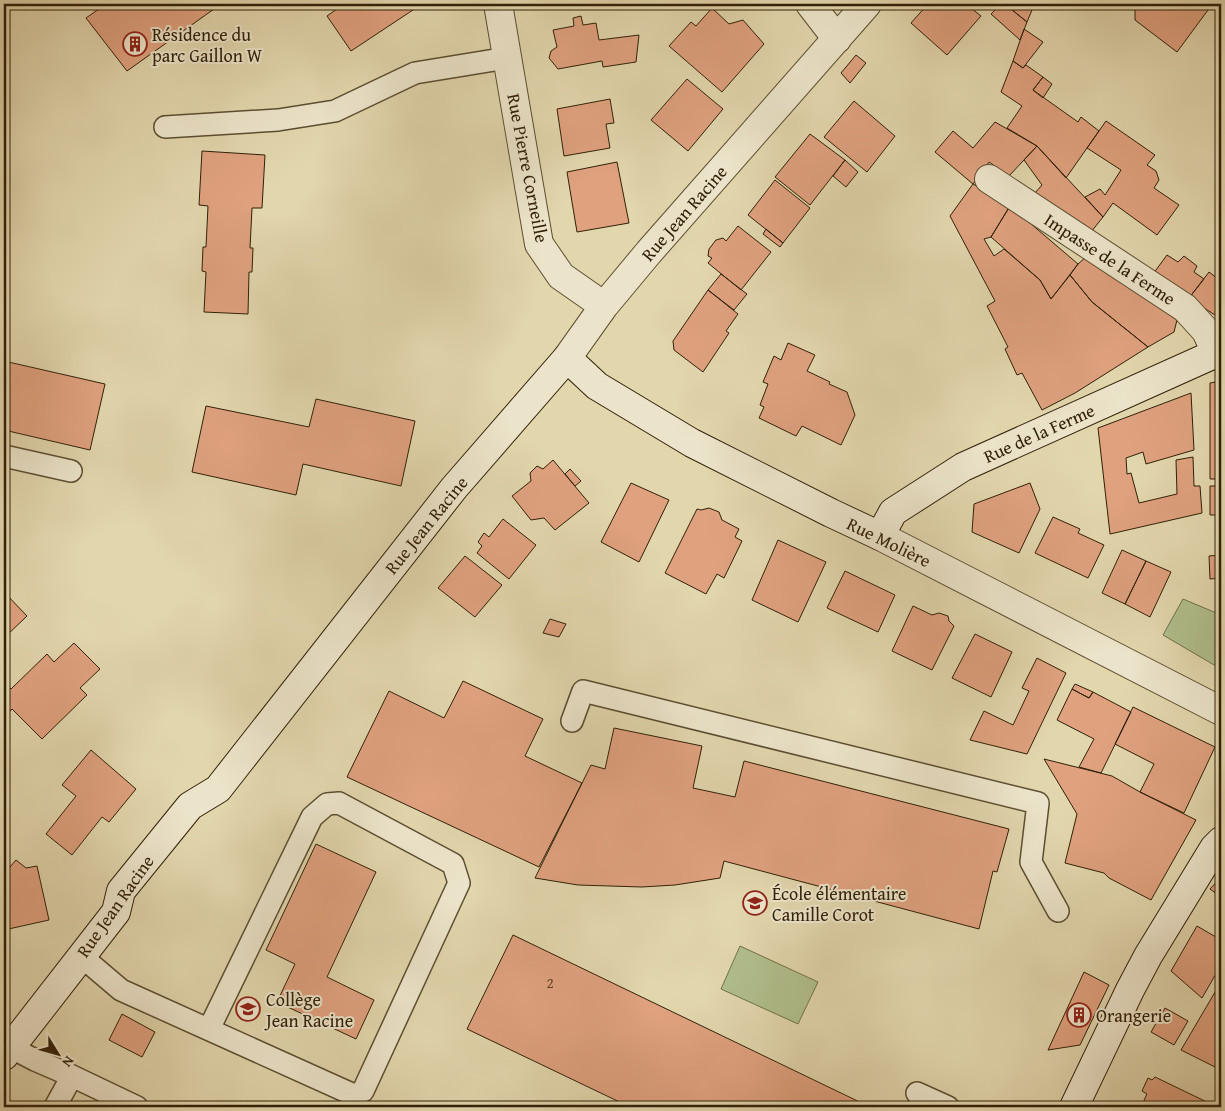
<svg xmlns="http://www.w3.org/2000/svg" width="1225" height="1111" viewBox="0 0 1225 1111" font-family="'Gentium Book Plus',serif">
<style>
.green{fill:#b0be8c;stroke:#706f4a}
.building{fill:#dfa17e;stroke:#302008}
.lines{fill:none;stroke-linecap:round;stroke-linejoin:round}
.lane-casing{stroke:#5c4e31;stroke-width:24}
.street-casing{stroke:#5c4e31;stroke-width:30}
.secondary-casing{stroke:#302008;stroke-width:30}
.lane{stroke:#ece4ca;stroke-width:21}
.street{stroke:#ece4ca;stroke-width:28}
.secondary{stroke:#ece4ca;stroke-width:28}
.labels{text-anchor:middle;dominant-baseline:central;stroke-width:4;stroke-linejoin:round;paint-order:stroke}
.number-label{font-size:15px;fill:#5c4026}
.poi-label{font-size:18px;fill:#302008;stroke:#ece4ca;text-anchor:start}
.street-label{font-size:18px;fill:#302008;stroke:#ece4ca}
</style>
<rect width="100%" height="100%" fill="#e2d6ad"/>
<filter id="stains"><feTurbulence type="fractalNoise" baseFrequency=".004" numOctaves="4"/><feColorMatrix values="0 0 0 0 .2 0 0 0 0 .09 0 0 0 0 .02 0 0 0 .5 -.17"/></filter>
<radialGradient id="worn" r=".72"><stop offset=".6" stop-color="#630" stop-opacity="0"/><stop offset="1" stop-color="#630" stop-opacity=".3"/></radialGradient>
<path class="green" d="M1183,599L1221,615V669L1163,635Z
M740,946L818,982L798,1024L721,989Z"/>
<path class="building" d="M106,4H221L127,71L86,18Z
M344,4H422L351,51L327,16Z
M928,4H966L981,16L947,55L911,23Z
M1001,4H1005L1027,22L1020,40L991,14Z
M1014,4H1025L1032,10L1027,22L1011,9Z
M1135,4H1200L1208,10L1177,52L1135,20Z
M712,8L729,24L743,20L764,44L722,92L669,46L691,22L696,26Z
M581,16L583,25L596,23L599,40L639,35L636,62L603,67L602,61L558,69L549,58L551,51L557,47L553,30L574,26L573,18Z
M1024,29L1043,42L1023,68L1013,61Z
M856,55L866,63L850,83L841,73Z
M1013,61L1023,68L1026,65L1043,77L1033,90L1078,122L1081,117L1099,131L1066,178L1037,146L1007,128L1022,106L1001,92Z
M1043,77L1052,84L1043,98L1033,90Z
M687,79L723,109L688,151L651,120Z
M610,99L614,123L606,124L610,148L564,156L557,109Z
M854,101L895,136L867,172L824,137Z
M1106,121L1155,155L1147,165L1156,171L1159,180L1154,188L1179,205L1157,235L1113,203L1103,217L1085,197L1100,189L1105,195L1121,170L1087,148Z
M995,122L1037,146L1009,176L989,162L973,184L935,152L953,131L973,148Z
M810,134L845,160L810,205L775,177Z
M1037,146L1103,217L1091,232L1034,194L1042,185L1024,160Z
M202,151L265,155L262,208H252L250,248H253L252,272H249L248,314L204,312L206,272L202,271L203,247H206L208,206L199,205Z
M845,160L858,172L846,187L833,176Z
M617,162L629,223L577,232L567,172Z
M775,180L810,208L783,243L748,215Z
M973,184L1010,206L991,237L984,239L994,256L1004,249L1040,280L1051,299L1070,275L1092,302L1148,347L1075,393L1042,410L1022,373L1017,375L1005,349L1008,347L987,306L995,301L950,216Z
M1010,206L1078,264L1051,299L1040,280L991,237Z
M738,226L771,252L741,290L708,263L712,258L708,256L709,249L716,240L723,238L726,241Z
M766,229L783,243L780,247L763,234Z
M1167,255L1178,262L1184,256L1197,266L1194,272L1204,279L1189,298L1153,274Z
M1086,257L1177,320L1174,332L1148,347L1092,302L1070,275L1078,264Z
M1209,272L1221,281L1216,286L1221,289V319L1189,298Z
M721,274L747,294L734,310L708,290Z
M708,290L738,314L726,331L729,333L703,372L674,350L673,341Z
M788,343L815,355L807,371L830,382L829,384L847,392L855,415L841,445L802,426L796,436L759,418L764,407L760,405L768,384L763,382L774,356L781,360Z
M4,361L105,384L90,450L4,430Z
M1221,381V479H1210V383Z
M1191,393L1194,450L1146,464L1143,452L1126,458L1127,474L1131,473L1139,503L1177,494L1176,460L1193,457L1194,486H1200L1202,513L1110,534L1098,428Z
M316,399L415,421L401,486L303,464L296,495L192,472L206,406L309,427Z
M553,460L589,503L555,530L544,518L531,520L512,496L531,481L530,473L537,466L543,469Z
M570,469L581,481L575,486L565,474Z
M631,483L669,500L639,562L601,542Z
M1030,483L1040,509L1019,553L972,532L974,504Z
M1210,486H1221V515H1210Z
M709,508L719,512L722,520L739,529L735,537L742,541L724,578L717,574L706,594L665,573L697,509L701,510Z
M1053,517L1080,529L1078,533L1104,545L1088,578L1035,553Z
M503,519L536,545L509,579L477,553L482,546L478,542L484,533L489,537Z
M778,540L826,562L798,622L752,600Z
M1122,550L1146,561L1125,604L1102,593Z
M1221,555V578L1210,579L1209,556Z
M465,556L502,585L475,617L438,588Z
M1146,561L1171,572L1150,617L1125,604Z
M845,571L895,595L878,632L827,608Z
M4,592L27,616L4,638Z
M913,606L932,615L939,613L948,616L949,621L954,626L932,670L892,651Z
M550,619L566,624L559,637L543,633Z
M975,634L1012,652L991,697L952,678Z
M74,643L100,669L80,688L87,695L42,739L12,709L4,718V683L11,689L47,654L54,662Z
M1037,658L1066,673L1027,754L970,740L984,711L1013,725L1029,691L1022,688Z
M463,681L543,719L525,756L582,783L539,867L347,777L389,691L444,718Z
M1075,684L1093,692L1089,698L1072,689Z
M1072,689L1089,698L1093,692L1131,712L1101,773L1079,767L1094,739L1057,720Z
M1133,707L1215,747L1184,813L1140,792L1154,764L1115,744Z
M614,728L702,746L693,788L735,797L744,761L1009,829L997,872L993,871L979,929L724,861L720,878L675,885L642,887L578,885L535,878L591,765L605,769Z
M91,750L136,789L109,822L102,817L72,855L46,834L76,796L62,785Z
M1044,759L1112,776L1140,792L1196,820L1151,900L1109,878L1104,873L1065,863L1077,814Z
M316,844L376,872L327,977L374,1000L356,1039L277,1002L295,964L266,950Z
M16,860L26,868L37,866L49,920L4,930V874Z
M1221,877V897L1210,889Z
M1197,926L1221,940V965L1202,998L1171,971Z
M513,935L870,1107H630L467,1029Z
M1084,972L1109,985L1080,1045L1048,1050Z
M1221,982V1070L1181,1050Z
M1165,1008L1188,1021L1174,1045L1151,1032Z
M122,1014L155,1032L142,1057L109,1040Z
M1155,1077L1211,1104L1209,1107H1141L1147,1094L1142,1091L1148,1078L1152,1080Z"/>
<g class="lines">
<g class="lane-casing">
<path id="lane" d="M165,127L278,120L335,111L415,73L507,58
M4,456L71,471
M572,721L583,691L1038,803L1031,862L1058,911
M81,956L121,990L354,1095L363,1091L459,883L453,864L339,803L327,804L312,817L209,1029
M10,1047L35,1060L72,1076L137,1107
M917,1093L948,1107
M55,1107L72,1076"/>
</g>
<g class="street-casing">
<path id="street" d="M498,4L539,244L561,276L604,306
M810,4L837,39
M989,179L1185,308L1206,331L1216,353
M567,358L604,306L649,252L867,4
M880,536L1221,711"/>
</g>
<g class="secondary-casing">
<path id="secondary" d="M4,1056L116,912L121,891L190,806L218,789L454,488L567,358L597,386L692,443L831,513L880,536L893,512L963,467L1221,351
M1074,1107L1130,990L1148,956L1214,848L1221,841"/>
</g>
<use href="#lane" class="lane"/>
<use href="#street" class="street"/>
<use href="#secondary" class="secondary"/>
</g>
<defs>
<g id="building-ring" transform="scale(1.25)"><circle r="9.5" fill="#ece4ca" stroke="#8f2418" stroke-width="1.5"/><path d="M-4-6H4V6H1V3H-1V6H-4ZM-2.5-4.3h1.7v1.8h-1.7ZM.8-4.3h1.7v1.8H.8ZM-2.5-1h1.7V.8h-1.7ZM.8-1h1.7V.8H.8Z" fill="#8f2418"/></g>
<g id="school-ring" transform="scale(1.25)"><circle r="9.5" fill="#ece4ca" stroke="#8f2418" stroke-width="1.5"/><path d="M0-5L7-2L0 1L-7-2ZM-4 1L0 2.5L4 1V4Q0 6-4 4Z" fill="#8f2418"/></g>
</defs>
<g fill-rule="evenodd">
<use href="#building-ring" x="135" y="44"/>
<use href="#school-ring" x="755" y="903"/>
<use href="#school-ring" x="248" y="1009"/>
<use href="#building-ring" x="1079" y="1015"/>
</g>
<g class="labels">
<g class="number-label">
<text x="550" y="982">2</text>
</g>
<g class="poi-label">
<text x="152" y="34">Résidence du<tspan x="152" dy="21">parc Gaillon W</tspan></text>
<text x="772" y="893">École élémentaire<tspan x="772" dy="21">Camille Corot</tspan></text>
<text x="266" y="999">Collège<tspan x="266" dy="21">Jean Racine</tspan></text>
<text x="1096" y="1015">Orangerie</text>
</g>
<g class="street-label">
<text transform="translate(528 168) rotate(79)">Rue Pierre Corneille</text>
<text transform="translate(684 213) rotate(-49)">Rue Jean Racine</text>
<text transform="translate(1110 259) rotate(33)">Impasse de la Ferme</text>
<text transform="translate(1039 433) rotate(-24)">Rue de la Ferme</text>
<text transform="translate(426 525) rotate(-51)">Rue Jean Racine</text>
<text transform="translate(889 542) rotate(26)">Rue Molière</text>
<text transform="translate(115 906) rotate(-55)">Rue Jean Racine</text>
</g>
</g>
<rect width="1225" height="1111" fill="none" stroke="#e2d6ad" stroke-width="20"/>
<rect x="5" y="5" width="1215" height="1101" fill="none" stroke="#302008" stroke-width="2.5"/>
<rect x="10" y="10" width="1205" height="1091" fill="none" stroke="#302008"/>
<g transform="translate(58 1054) rotate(127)" stroke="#ece4ca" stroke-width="4" paint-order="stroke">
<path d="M0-4L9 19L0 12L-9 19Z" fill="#302008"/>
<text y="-8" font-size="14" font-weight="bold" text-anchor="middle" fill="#302008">N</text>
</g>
<rect width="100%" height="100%" filter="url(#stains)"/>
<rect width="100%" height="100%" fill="url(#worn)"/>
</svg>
